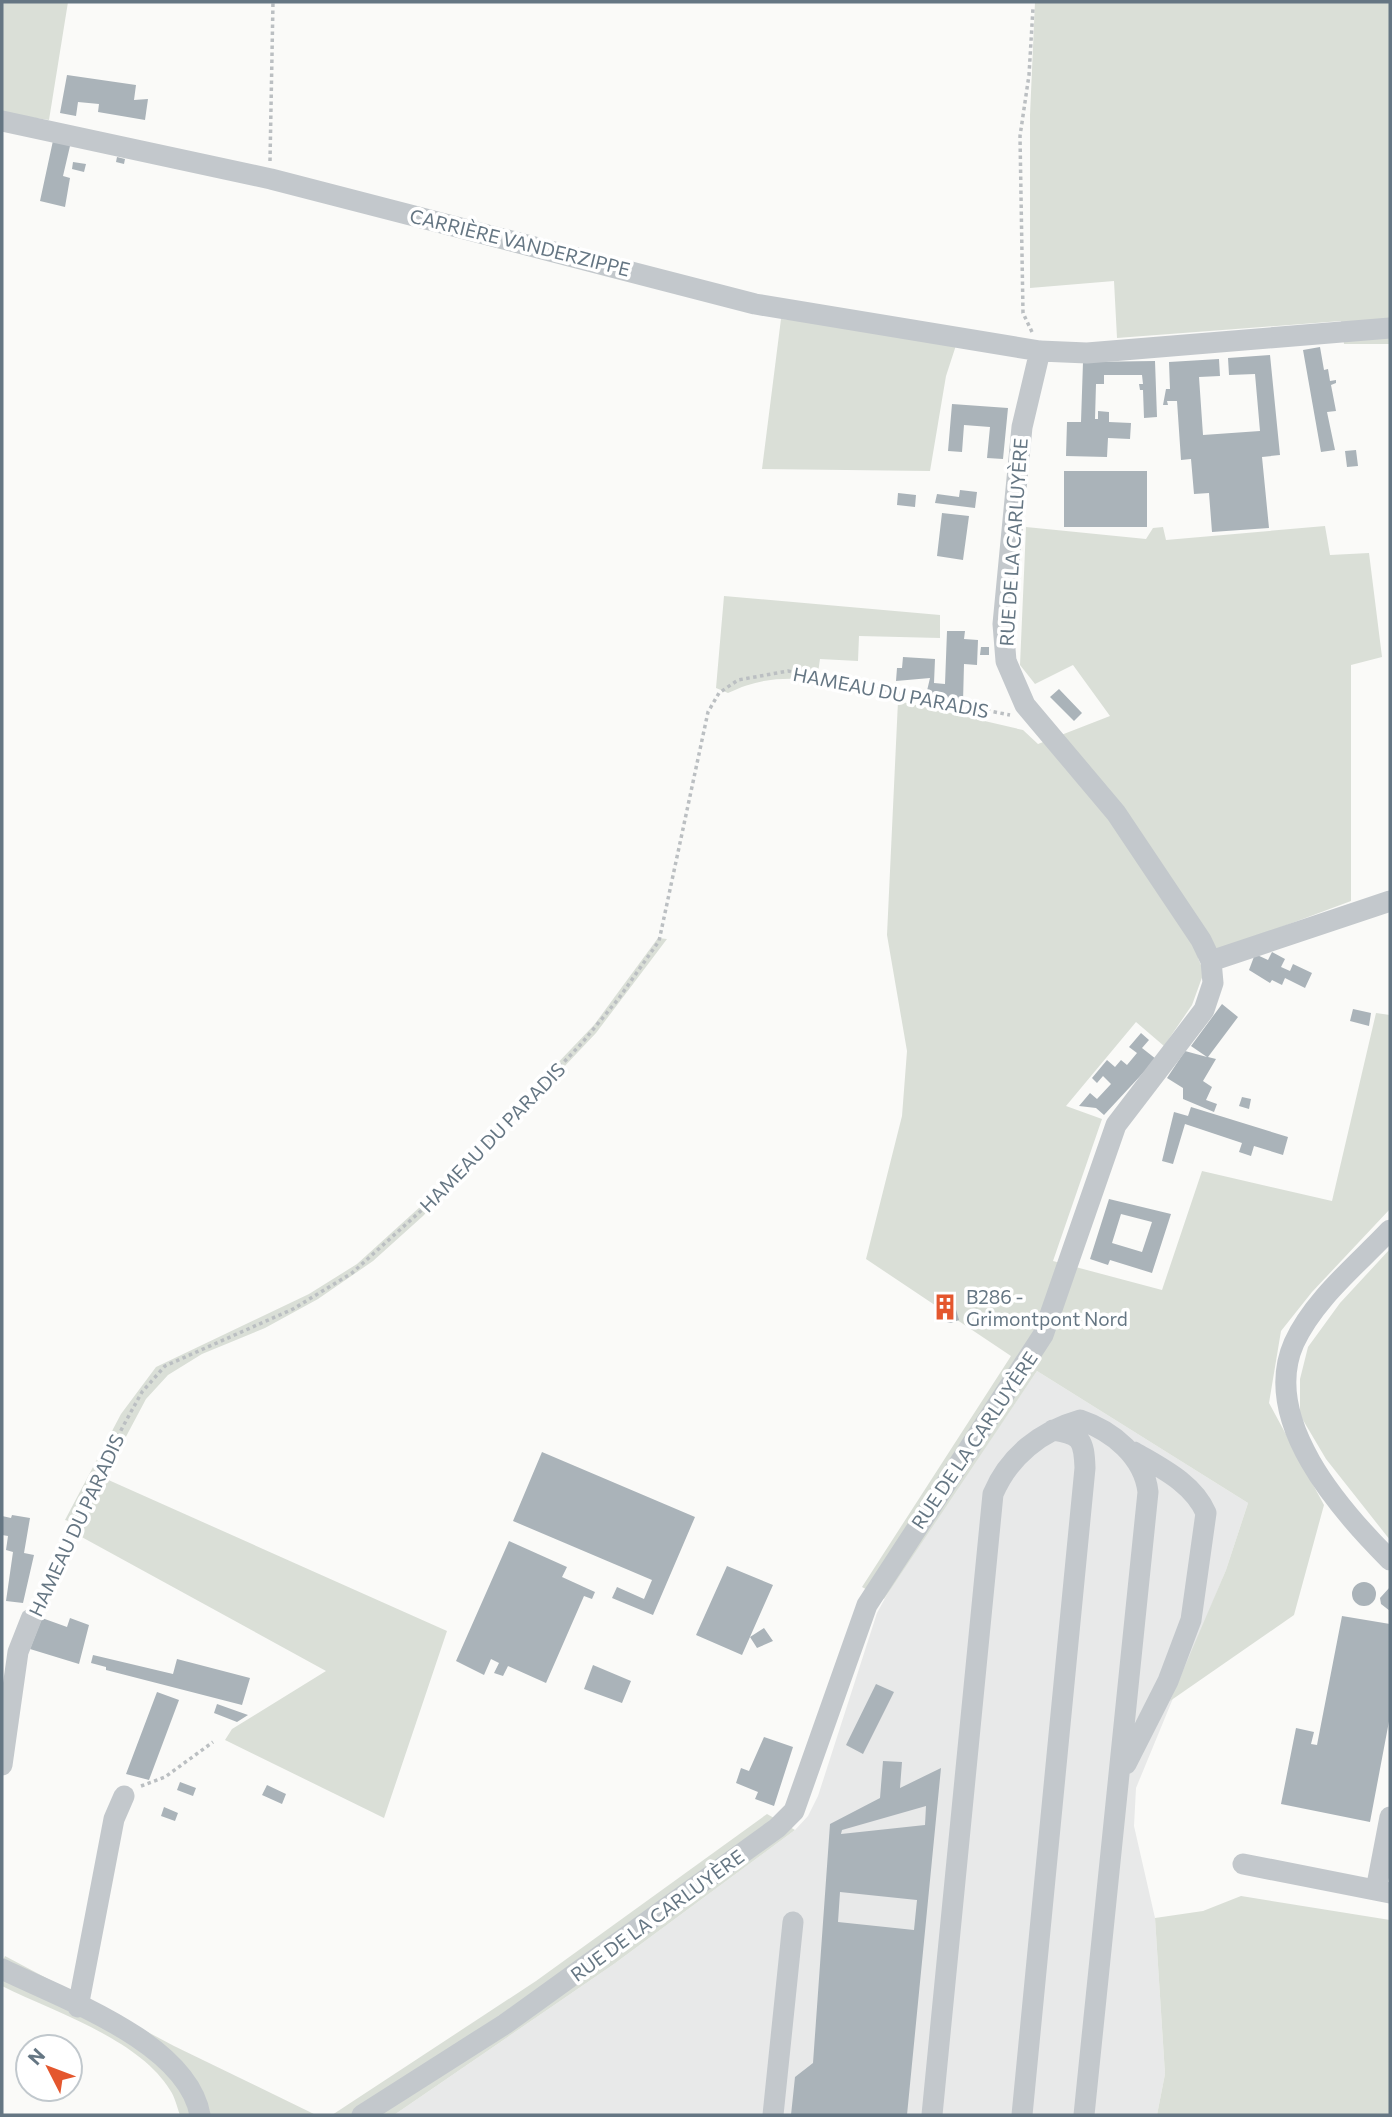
<svg xmlns="http://www.w3.org/2000/svg" width="1392" height="2117" viewBox="0 0 1392 2117" font-family="Commissioner,sans-serif">
<style>
.built{fill:#e8e9e9}
.green{fill:#dadfd7}
.building{fill:#aab3b9;fill-rule:evenodd}
.lines{fill:none;stroke-linecap:round;stroke-linejoin:round}
.path{stroke:#bbbfc2;stroke-width:3.5;stroke-dasharray:3.5 3.5;stroke-linecap:butt}
.minor{stroke:#c3c8cc;stroke-width:21}
.labels{text-anchor:middle;dominant-baseline:central;stroke-width:7;stroke-linejoin:round;paint-order:stroke}
.street-label{font-size:19px;fill:#657683;stroke:#fff}
.poi-label{font-size:19px;fill:#657683;stroke:#fff;text-anchor:start}
</style>
<rect width="100%" height="100%" fill="#fafaf8"/>
<path class="built" d="M1037,1371L1248,1503L1226,1570L1136,1788L1134,1826L1155,1918L1165,2074L1157,2115H394L614,1964L795,1830L808,1816L818,1796L877,1613L896,1578Z"/>
<path class="green" d="M2,2H68L49,120L2,113Z
M1035,2H1390V344H1344L1341,321L1117,338L1114,281L1030,288V115Z
M781,319L961,330L946,376L930,471L762,469Z
M1325,526L1330,555L1369,553L1382,657L1351,665V901L1198,958L1204,972L1192,1005L1164,1046L1136,1022L1066,1106L1102,1119L1053,1261L1162,1290L1202,1171L1332,1201L1376,1013L1390,1015V1209L1312,1292L1281,1331L1269,1403L1324,1505L1294,1615L1170,1701L1226,1570L1248,1503L1037,1371L884,1599L862,1587L1011,1356L866,1259L902,1116L907,1051L887,935L898,701L1023,730L1038,744L1110,716L1073,665L1035,684L1020,665L1026,527L1146,539L1153,528L1163,527L1166,540Z
M724,596L940,615V638L859,636L858,661L820,659L817,680C783,677 759,678 728,693L716,688Z
M658,938L667,939L596,1033L423,1216L373,1261L318,1299L265,1328L202,1354L168,1375L146,1399L104,1478L447,1631L384,1818L225,1740L232,1729L326,1671L78,1535L82,1525L65,1520L121,1414L156,1367L309,1294L357,1264L421,1206L594,1025Z
M1390,1249V1540L1326,1459L1300,1415V1379L1308,1347L1340,1303Z
M767,1814L795,1830L614,1964L394,2115H332L536,1981Z
M1241,1896L1390,1920V2115H1157L1165,2074L1155,1918L1203,1911Z
M5,1956L174,2046L316,2115H180C177,2107 175,2097 170,2090C139,2039 54,2012 2,1986V1963Z"/>
<path class="building" d="M67,75L136,85L134,100L148,99L145,120L98,112L99,104L78,102L76,116L60,113Z
M54,136L70,146L63,176L70,178L65,207L40,201Z
M117,157L125,159L124,164L116,162Z
M73,162L86,164L84,172L72,169Z
M1320,347L1324,370L1328,369L1330,381L1336,380V383L1331,385L1336,411L1327,412L1335,450L1321,452L1303,350Z
M1270,355L1280,455L1262,457L1269,528L1212,532L1209,493L1194,494L1191,459L1181,460L1177,401H1167L1168,405H1163L1166,389H1170L1169,362L1219,359L1220,376L1199,377L1203,435L1260,431L1255,374L1229,375L1228,358Z
M1155,361L1157,417L1144,418L1143,390H1140L1139,384H1143L1142,375H1104V384H1096L1095,419H1098V411L1109,412V422L1131,423L1130,439L1108,438L1107,457L1066,456L1067,422H1081L1083,362Z
M952,404L1008,408L1003,459L987,458L990,427L964,425L962,452L948,451Z
M1356,450L1358,466L1347,467L1345,451Z
M1064,471H1147V527H1064Z
M960,490L977,492L975,508L935,503L937,494L959,497Z
M898,493L916,495L915,507L897,505Z
M942,513L969,516L963,560L937,556Z
M947,631H965L964,639L978,640L977,665L964,664L963,702L926,695L930,678L896,681L897,668H902L903,657L935,659L934,683L945,684Z
M981,647H989V655H980Z
M1059,689L1082,713L1074,721L1050,697Z
M1272,952L1285,959L1281,967L1290,971L1293,964L1312,973L1305,988L1285,978L1282,985L1272,980L1270,983L1249,970L1255,954L1268,960Z
M1222,1004L1238,1017L1208,1057L1216,1059L1203,1081L1212,1087L1206,1100L1217,1104L1214,1112L1183,1099V1088L1167,1078L1185,1051L1207,1057L1191,1046Z
M1353,1009L1371,1013L1369,1026L1350,1021Z
M1141,1033L1149,1040L1142,1048L1156,1059L1104,1115L1096,1108L1079,1106L1090,1093L1097,1099L1111,1084L1103,1076L1097,1083L1092,1078L1107,1060L1115,1067L1121,1060L1127,1065L1137,1053L1129,1047Z
M1242,1097L1251,1099L1249,1109L1239,1106Z
M1191,1107L1288,1137L1283,1155L1254,1146L1251,1156L1239,1152L1242,1143L1185,1124L1173,1164L1162,1161L1174,1112L1188,1116Z
M1109,1199L1171,1214L1152,1273L1110,1260L1108,1265L1090,1259ZM1121,1214L1152,1222L1142,1252L1112,1243Z
M951,1292L959,1320L951,1323L938,1320L935,1308Z
M542,1452L695,1517L653,1615L612,1598L617,1587L644,1599L652,1580L513,1521Z
M12,1515L30,1518L24,1553L34,1555L23,1603L6,1601L13,1552L6,1550L8,1536L2,1535V1516L11,1518Z
M509,1541L567,1567L562,1577L595,1592L592,1599L584,1596L546,1683L508,1666L503,1676L494,1673L499,1663L491,1659L484,1675L456,1661Z
M727,1566L773,1585L742,1655L696,1635Z
M1352 1594a12 12 0 1 1 24 0a12 12 0 1 1-24 0Z
M1390,1587V1611L1381,1604L1380,1598Z
M1342,1616L1390,1624V1716L1370,1822L1281,1804L1296,1728L1314,1732L1311,1744L1317,1745Z
M42,1618L67,1627L70,1618L89,1625L79,1664L30,1649Z
M764,1628L773,1641L757,1648L750,1637Z
M93,1655L173,1674L177,1659L250,1678L242,1705L106,1670V1667L91,1663Z
M593,1665L631,1681L622,1703L584,1689Z
M876,1684L894,1692L863,1754L846,1745Z
M157,1692L179,1700L149,1780L126,1774Z
M217,1704L248,1715L237,1722L214,1713Z
M764,1737L793,1747L774,1806L755,1799L758,1792L736,1783L741,1768L749,1771Z
M883,1761L902,1762L900,1788L941,1768L907,2115H791L795,2077L813,2063L830,1824L880,1798ZM926,1806L925,1825L841,1834L842,1830ZM840,1892L917,1900L914,1930L838,1922Z
M180,1782L196,1788L193,1796L177,1790Z
M267,1785L286,1794L282,1804L262,1795Z
M164,1807L178,1813L175,1821L161,1816Z"/>
<g class="lines">
<path class="path" d="M270,161L273,2
M1032,332L1023,313L1020,136L1029,75L1033,8
M39,1601L86,1496L127,1419L142,1392L165,1366L293,1309L352,1273L433,1200L582,1043L619,998L659,941L708,712L719,693L738,680L788,671L1010,715
M141,1786L165,1777L213,1742"/>
<path class="minor" d="M2,121L271,179L755,304L1040,351L1087,353L1390,328
M1211,961L1390,901
M1390,1230C1358,1264 1314,1299 1294,1343C1260,1420 1340,1510 1390,1560
M1126,1764L1168,1681L1191,1620L1206,1513C1193,1483 1161,1468 1134,1452
M2,1765L18,1652L31,1619
M1243,1864L1390,1893
M1376,1890L1390,1817
M2,1969C61,1998 187,2042 200,2115
M78,2007L114,1819L124,1796
M362,2115L505,2024L777,1828L794,1811L867,1605L1043,1335L1116,1125L1204,1010L1213,983L1211,961L1201,940L1116,813L1025,705L1006,661L1003,624L1022,427L1040,351
M773,2115L793,1922
M932,2115L993,1494C1009,1456 1041,1431 1080,1420C1113,1431 1144,1457 1148,1492L1084,2115
M1022,2115L1085,1468C1084,1440 1081,1434 1053,1430"/>
</g>
<defs>
<g id="building-bare" transform="scale(2.1)"><path d="M-4-6H4V6H1V3H-1V6H-4ZM-2.5-4.3h1.7v1.8h-1.7ZM.8-4.3h1.7v1.8H.8ZM-2.5-1h1.7V.8h-1.7ZM.8-1h1.7V.8H.8Z" fill="#e4572e" stroke="#fff" stroke-width="2.5" paint-order="stroke"/></g>
</defs>
<g fill-rule="evenodd">
<use href="#building-bare" x="945" y="1307"/>
</g>
<g class="labels">
<g class="street-label">
<text transform="translate(520 242) rotate(14)">CARRIÈRE VANDERZIPPE</text>
<text transform="translate(1013 542) rotate(-86)">RUE DE LA CARLUYÈRE</text>
<text transform="translate(891 692) rotate(11)">HAMEAU DU PARADIS</text>
<text transform="translate(492 1137) rotate(-46)">HAMEAU DU PARADIS</text>
<text transform="translate(974 1440) rotate(-56)">RUE DE LA CARLUYÈRE</text>
<text transform="translate(76 1525) rotate(-65)">HAMEAU DU PARADIS</text>
<text transform="translate(657 1915) rotate(-36)">RUE DE LA CARLUYÈRE</text>
</g>
<g class="poi-label">
<text x="966" y="1296">B286 -<tspan x="966" dy="22">Grimontpont Nord</tspan></text>
</g>
</g>
<rect width="1392" height="2117" fill="none" stroke="#657683" stroke-width="7"/>
<g transform="translate(49 2068) rotate(312)"><circle r="33" fill="#ffffff" stroke="#c1c8cd" stroke-width="2"/>
<path d="M0-5L12 26L0 18L-12 26Z" fill="#e4572e"/>
<text y="-10" font-size="19" font-weight="bold" text-anchor="middle" fill="#657683">N</text>
</g>
</svg>
